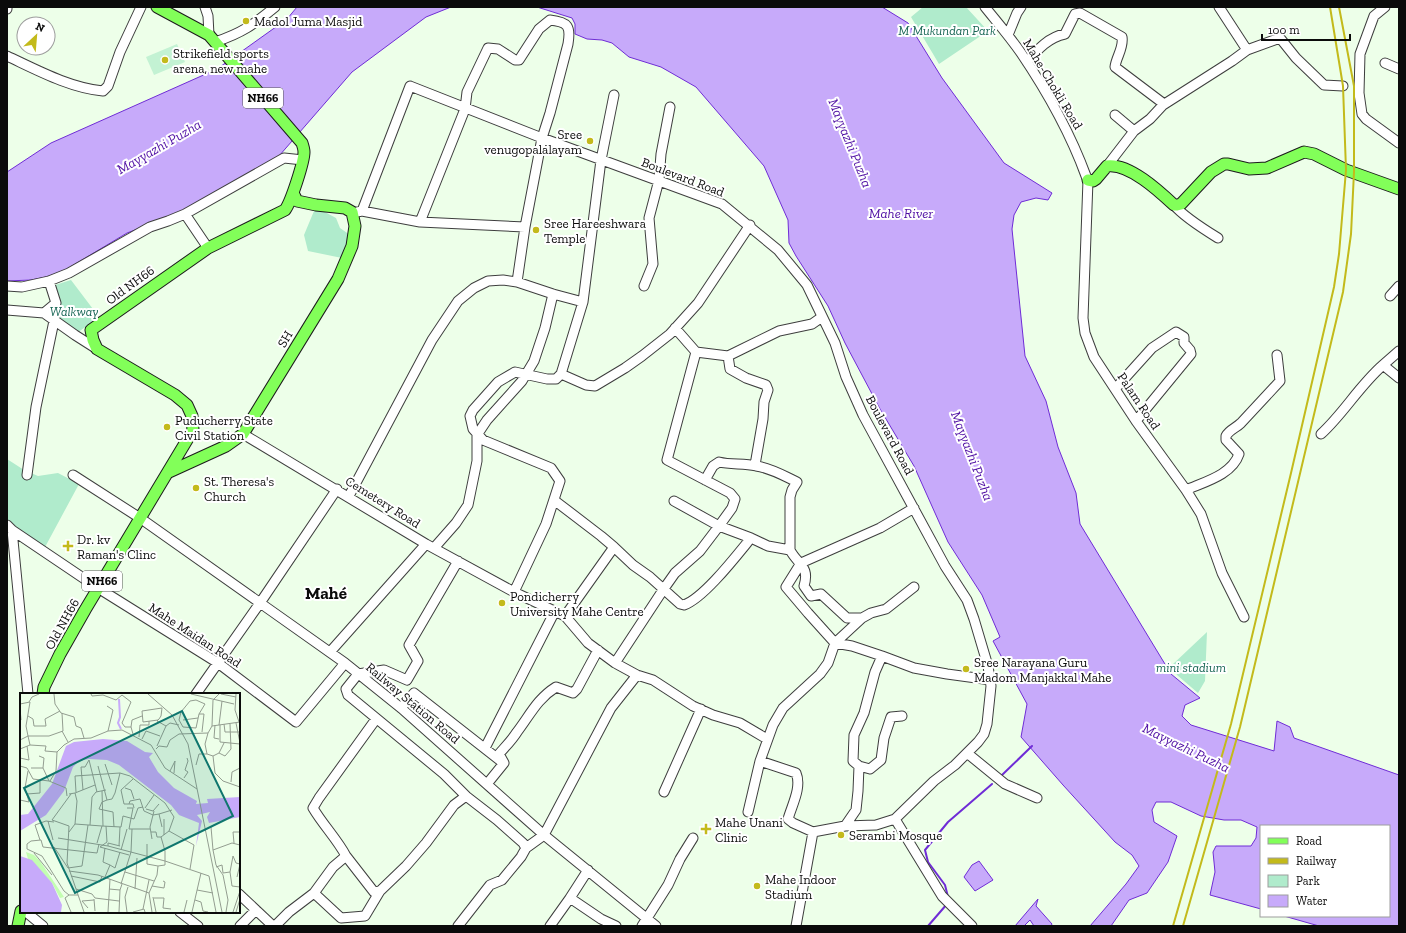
<svg xmlns="http://www.w3.org/2000/svg" width="1406" height="933" viewBox="0 0 1406 933" font-family="'Zilla Slab',serif">
<style>
.green{fill:#b0ebcc}
.pitch{fill:#c3f2d3}
.water{fill:#c7aafa;stroke:#6f2cd6}
.lines{fill:none;stroke-linecap:round;stroke-linejoin:round}
.stream{stroke:#6f2cd6;stroke-width:2}
.minor-casing{stroke:#3e3e3e;stroke-width:11}
.major-casing{stroke:#1c1c1c;stroke-width:13}
.minor{stroke:#fff;stroke-width:9}
.major{stroke:#82ff59;stroke-width:11}
.rail{stroke:#c3ba1b;stroke-width:2}
.poi-dot{fill:#c3ba1b;stroke:#fff;stroke-width:1.5}
.labels{text-anchor:middle;dominant-baseline:central;stroke-width:4;stroke-linejoin:round;paint-order:stroke}
.shield{fill:#fff;stroke:#545454;stroke-width:1}
.shield-label{font-size:12px;font-weight:bold;fill:#0b0b0b}
.poi-label{font-size:13px;fill:#0b0b0b;stroke:#fff;text-anchor:start}
.park-label{font-size:13px;font-style:italic;fill:#186655;stroke:#fff}
.street-label{font-size:13px;fill:#0b0b0b;stroke:#fff}
.water-label{font-size:14px;font-style:italic;fill:#4e0da3;stroke:#fff}
.district-label{font-size:17px;font-weight:bold;fill:#0b0b0b;stroke:#fff}
.inset-river{fill:none;stroke:#c7aafa;stroke-width:2}
.inset-road{fill:none;stroke:#939d90;stroke-width:1}
.view{fill:#0f766e;fill-opacity:0.15;stroke:#0f766e;stroke-width:2}
.inset-edge{fill:none;stroke:#0b0b0b;stroke-width:2}
</style>
<rect width="100%" height="100%" fill="#edffe9"/>
<path class="green" d="M923,7H966L988,31L939,64L911,17Z
M314,211H323L336,218L340,228L350,235L342,258L308,251L304,235Z
M71,280L99,317L77,333L48,313L58,304L52,286Z
M7,459L24,470L38,476L58,473L79,484L44,549L7,520Z
M1207,632L1205,681L1198,693L1177,675L1172,665Z"/>
<path class="pitch" d="M177,44L185,62L154,75L146,57Z"/>
<path class="water" d="M297,7H451L426,17L352,72L279,156L182,212L127,233L62,272L46,277L31,280L7,281V172L51,143L217,69L287,19Z
M537,7H882L908,23L942,78L1004,163L1052,193L1048,200L1036,198L1021,202L1014,215L1012,229L1025,356L1046,401L1058,447L1076,493L1080,524L1171,674L1200,698L1185,705L1182,716L1191,725L1274,751L1277,721L1290,727L1294,738L1399,775V926H1319L1284,916H1389V826H1261V909L1210,895L1215,872L1213,852L1216,846H1251L1256,838L1257,827L1241,820H1224L1201,816L1171,802H1156L1152,810L1154,822L1177,836L1168,862L1147,893L1129,900L1111,926H1090L1126,884L1139,866L1132,855L1115,842L1063,785L1021,737L1027,704L993,641L1000,637L982,595L948,542L914,466L880,409L845,343L828,306L796,256L789,243L788,220L764,166L696,87L661,67L629,57L612,43L602,40L587,39L575,34V24L572,18Z
M979,861L993,880L975,891L964,877L972,865Z
M1038,899L1036,906L1052,924L1051,926H1034L1030,920L1024,926H1015Z"/>
<g class="lines">
<path class="stream" d="M1001,776L1032,746
M948,897L945,885L928,862L925,850L948,822L992,784
M928,926L947,904"/>
<g class="minor-casing">
<path id="minor" d="M205,7L208,16L209,35
M985,7C997,22 1010,37 1021,53C1046,90 1071,135 1086,176L1088,180L1083,318L1085,333L1094,357L1136,421L1186,490L1201,514L1222,573L1244,617
M1219,7L1247,50L1280,38L1296,58L1324,85L1343,86
M1385,7L1374,16L1360,54L1359,93L1362,114L1366,119L1399,143
M7,9V7
M1008,35L1017,13L1021,7
M215,42C242,33 253,25 275,7
M7,56C37,70 70,88 103,91L108,86L120,52L141,7
M1027,62C1038,49 1049,37 1065,34L1075,14L1080,13L1122,37C1124,48 1116,57 1115,67L1164,104
M1385,63L1399,69
M614,95L601,160L583,302L561,374L586,385L595,386L625,368L642,356L670,334L698,303L750,225
M1115,115L1134,131
M1107,166L1134,131L1150,119L1163,105L1232,61L1247,50
M1174,205C1183,216 1205,230 1218,238
M362,211L410,86L542,138L722,204L778,250L807,285L835,343L846,377L863,415L945,566L967,600L974,619L988,666L991,686L987,724L984,734L978,742L955,765L934,781L895,819L876,825L845,826L813,832L796,926
M357,212L362,211L420,222L525,227
M185,214L208,248
M420,222L465,109L467,92L488,48L498,49L515,60H519L539,29L550,20C568,22 571,26 568,44L550,113L542,138L525,227L517,282
M7,286L22,287L49,281L69,273L150,227L168,221L185,214L284,158L303,160
M644,286L653,264L649,218L659,180L661,154L670,107
M1390,296L1399,286
M7,310L44,313L75,335L97,349
M44,313L56,303L49,281
M675,328L696,352L728,356L779,331L812,324L822,317
M696,352L667,460L730,493L735,499L732,508L719,526L751,538
M728,356L730,369L746,378L766,385L768,390L764,402L763,419L755,465
M1383,365L1399,351
M1115,389L1152,348L1176,332L1184,337V343L1190,350L1191,354L1136,421
M243,434L426,544L330,652
M1321,434C1344,413 1359,386 1383,365L1399,378
M27,475L36,407L54,321
M73,475L140,518L345,663L401,708L544,835L656,926
M705,480L713,466L719,462C731,465 744,463 756,466C771,468 784,476 797,482L792,490L790,497V550C798,565 810,566 804,586L811,596L821,594L847,618H862L871,613L886,609L914,587
M1186,490C1204,482 1232,475 1239,454L1226,440V436C1229,430 1236,428 1241,423L1280,381L1277,355
M349,496L432,340L458,301L474,288L488,281L503,280L517,282L553,294L583,302
M554,500L601,536L614,547
M674,501L719,526L700,551L675,573L663,590L615,663L637,675L653,680L693,706L713,715L740,723L767,739
M7,525L12,530L98,588L218,663L296,722L345,663
M12,530L28,694
M426,544L514,592L565,616L614,547L633,565L650,577L680,604L684,605C704,598 737,555 751,538L768,546L790,550
M434,548L456,523L468,505L477,461V435L487,420L522,381L534,361L545,328L553,294
M458,561L409,645L418,661L407,680L384,670L358,674L346,689L348,695L444,774L466,796L497,820L523,843L526,848
M514,592L546,524L560,481L551,468L483,440L473,429L470,416L473,410L498,382L515,372L547,379H556L561,374
M565,616L588,643L615,663
M882,656L852,646L835,643L808,613L786,587L801,563L880,528L914,508
M196,694L260,603L337,489
M401,708L414,693L502,762
M485,748L555,611
M967,753L1005,784L1037,798
M760,761L796,773C802,787 792,805 788,819L793,823L813,832
M859,766L853,761L854,735L864,713L875,672L882,656L914,668L947,674L991,680
M487,784L504,763L499,754C505,747 512,740 517,732C530,715 537,699 556,687L573,693L577,689L598,650
M664,792L701,709
M748,812L760,761L773,725L783,708L820,674L828,663L835,643L862,618
M895,819L942,896L972,926
M845,826L856,810L858,791L859,766L870,769L881,760L884,738L891,717L902,716
M346,856L374,892L380,891L406,866L426,843L454,805L466,796
M588,870L570,898L601,919L616,926
M314,893L341,918L365,916L380,891
M239,894L273,926
M26,912L43,926
M180,912L198,926
M240,926L256,910
M275,926L289,912L314,893L333,867L346,856C337,839 323,825 313,808L319,798L376,719
M458,926L490,885L502,880L521,857L526,848L544,835L611,708L637,675
M550,926L570,898
M642,926L668,885L680,859L693,838"/>
</g>
<g class="major-casing">
<path id="major" d="M1088,180L1093,181L1096,179L1107,166C1129,163 1159,191 1174,205H1177L1181,204L1211,172L1224,164H1228L1249,169L1267,168L1304,152L1314,154L1346,170L1399,189
M169,472L226,446L243,434L338,279L352,246L355,226L352,212L345,208L316,205L297,201L293,193
M43,694L44,687L60,654L85,610L193,430L192,416L187,405L175,395L97,349L93,340L91,330L208,248L285,210C291,202 304,162 304,152C304,150 303,146 302,143L209,35L157,7
M18,926L21,911"/>
</g>
<use href="#minor" class="minor"/>
<use href="#major" class="major"/>
<path class="rail" d="M1173,926L1231,724L1291,473L1334,287L1339,254L1346,170L1343,86L1330,7
M1183,926L1240,727L1343,292L1351,234L1354,172V86L1339,7"/>
</g>
<g class="poi-dot">
<circle cx="246" cy="21" r="4"/>
<circle cx="165" cy="60" r="4"/>
<circle cx="590" cy="141" r="4"/>
<circle cx="536" cy="230" r="4"/>
<circle cx="167" cy="427" r="4"/>
<circle cx="196" cy="488" r="4"/>
<path d="M66 540h4v4h4v4h-4v4h-4v-4h-4v-4h4z"/>
<circle cx="502" cy="603" r="4"/>
<circle cx="966" cy="669" r="4"/>
<path d="M704 823h4v4h4v4h-4v4h-4v-4h-4v-4h4z"/>
<circle cx="841" cy="835" r="4"/>
<circle cx="757" cy="886" r="4"/>
</g>
<g class="labels">
<g class="shield">
<rect x="243" y="88" width="40" height="20" rx="3"/>
<rect x="82" y="571" width="40" height="20" rx="3"/>
</g>
<g class="shield-label">
<text x="263" y="98">NH66</text>
<text x="102" y="581">NH66</text>
</g>
<g class="poi-label">
<text x="254" y="21">Madol Juma Masjid</text>
<text x="173" y="53">Strikefield sports<tspan x="173" dy="15">arena, new mahe</tspan></text>
<text x="582" y="134" text-anchor="end">Sree<tspan x="582" dy="15">venugopalalayam</tspan></text>
<text x="544" y="223">Sree Hareeshwara<tspan x="544" dy="15">Temple</tspan></text>
<text x="175" y="420">Puducherry State<tspan x="175" dy="15">Civil Station</tspan></text>
<text x="204" y="481">St. Theresa's<tspan x="204" dy="15">Church</tspan></text>
<text x="77" y="539">Dr. kv<tspan x="77" dy="15">Raman's Clinc</tspan></text>
<text x="510" y="596">Pondicherry<tspan x="510" dy="15">University Mahe Centre</tspan></text>
<text x="974" y="662">Sree Narayana Guru<tspan x="974" dy="15">Madom Manjakkal Mahe</tspan></text>
<text x="715" y="822">Mahe Unani<tspan x="715" dy="15">Clinic</tspan></text>
<text x="849" y="835">Serambi Mosque</text>
<text x="765" y="879">Mahe Indoor<tspan x="765" dy="15">Stadium</tspan></text>
</g>
<g class="park-label">
<text x="947" y="30">M Mukundan Park</text>
<text x="74" y="311">Walkway</text>
<text x="1191" y="667">mini stadium</text>
</g>
<g class="street-label">
<text transform="translate(1053 84) rotate(59)">Mahe-Chokli Road</text>
<text transform="translate(683 177) rotate(21)">Boulevard Road</text>
<text transform="translate(130 285) rotate(-36)">Old NH66</text>
<text transform="translate(285 339) rotate(-59)">SH</text>
<text transform="translate(1139 401) rotate(56)">Palam Road</text>
<text transform="translate(890 435) rotate(62)">Boulevard Road</text>
<text transform="translate(383 502) rotate(32)">Cemetery Road</text>
<text transform="translate(62 624) rotate(-61)">Old NH66</text>
<text transform="translate(195 635) rotate(33)">Mahe Maidan Road</text>
<text transform="translate(413 703) rotate(40)">Railway Station Road</text>
</g>
<g class="water-label">
<text transform="translate(850 143) rotate(68)">Mayyazhi Puzha</text>
<text transform="translate(159 147) rotate(-30)">Mayyazhi Puzha</text>
<text x="901" y="213">Mahe River</text>
<text transform="translate(972 456) rotate(69)">Mayyazhi Puzha</text>
<text transform="translate(1186 748) rotate(26)">Mayyazhi Puzha</text>
</g>
<g class="district-label">
<text x="326" y="593">Mahé</text>
</g>
</g>
<g transform="translate(20 693)">
<rect width="220" height="220" fill="#edffe9"/>
<path d="M6,159L14,162L20,168L44,204L40,205L32,190L8,166Z" fill="#c3feb1"/>
<path d="M83,46L107,48L125,59L133,60L129,64L138,79L154,95L177,108L176,111L188,110L187,106L220,104V124L189,130L187,124L190,119L177,122L182,128L176,153L179,130L159,122L151,112L99,72L87,67L69,66L59,68L53,74L44,98L26,122L0,138V122L8,121L32,91L46,53L54,49ZM0,163L12,167L32,190L42,212L41,219H0Z" fill="#c7aafa"/>
<path class="inset-river" d="M99,6L100,24L98,30L101,36"/>
<path class="inset-road" d="M34,1L35,11L41,20L54,24L56,33L61,35L64,45M71,1L72,3L83,2L96,7L102,2L111,9L102,30L105,34H111L113,41M128,1L152,22L168,51L202,219M171,1L214,11M201,1L216,4M216,1L215,17L219,29M176,7L185,11L179,21L176,35L163,34L159,27L161,19L170,8ZM9,9L12,4L19,1M0,11L10,9L6,33L8,43H29L43,38L42,20M87,13L93,17L88,38M0,15L1,27M179,21H184L182,39M8,23L13,26L14,33H26L25,26L40,18M138,27L123,29L122,18L142,15L141,23L139,26L137,28L146,33L150,30L159,32M163,27L178,25M216,30L220,50M204,31L205,39H220M195,32L194,45L199,46M199,32L202,8M200,32V49L220,51M192,33L220,29M111,34L112,27L122,23M42,38L48,49M188,40L185,51L187,61L193,63L195,80L203,88L220,94M119,44L120,32H129V28M122,46L126,38L140,43M0,47L8,43L10,52M137,53L146,33M0,56L10,52L26,53L25,58L37,59M136,56L139,53L147,54L150,47L159,41L188,40L192,33L193,7L199,1M199,60L205,63L211,56L210,31M19,63L24,65L23,75M193,63L199,60L204,50M0,65L9,67L7,53M85,71L92,92M176,72L179,61H187M0,73L7,75L13,86L29,88L46,95L47,103M78,73L87,107L92,106L95,100L100,80M11,75H23L29,88M150,78L155,68L154,80M164,85L168,79L165,77L168,68L167,65M30,88L36,78L37,59L44,52L54,46L71,45L88,38L102,37L131,52L145,75L177,96M211,89L212,79L220,75M105,95L111,97L114,106M63,97L61,74H65L69,67L77,99M101,97L104,111H113L114,115M101,97L113,86M82,98L83,133M55,100L75,92M7,101L20,100V87M51,101L32,127L49,133L47,170L64,219M0,107L9,109L5,95L8,78M87,107L82,109L79,116L93,119L94,134M109,111L110,108L120,106L124,118L133,122L139,121M107,115H113L109,136H130M125,115L134,102M126,116L133,118L139,111M28,128L33,147M55,131L82,133L77,150M70,132L72,104L76,99L86,97M82,133L101,134L103,123L114,126L118,115L123,114M86,133L87,149L80,154L109,162M142,134L139,121L152,117M191,134L193,157M149,138L174,152L170,176M49,139L55,131L57,108L55,100L49,101M131,139H136L137,144H141M144,142V126M38,145L88,153L145,168L189,183L196,219M132,146L130,134L134,118M20,147L15,132L26,128L34,129M214,150L213,139H220M127,151V171L138,173M88,153V150L100,153M99,153L100,134M34,154L48,175L62,173L68,132M101,157L107,136M14,160L32,182M90,172L95,175L100,159M196,174L202,172L203,180L210,179L213,163L216,170L220,171L217,184M49,178L78,182L129,200L137,182L138,173L145,172V158L141,144L149,138L154,124L145,110L110,83L100,80L55,83L56,99M105,179L134,188M210,179L212,193L220,194M51,183L80,189L82,183M85,184L90,172L83,169L85,155M101,191L111,159L112,136M132,193L144,195L145,189L143,188M56,196L72,201L75,205L99,208M89,196L100,197L102,191M115,196L117,165M177,197L193,200M129,200L132,219M49,202L45,205L51,219M58,202H49L44,198L22,163L7,156V151L11,148L21,147L23,154L77,160L79,151M133,204L136,219M134,205H144L143,215L151,216M74,206L75,218M175,207L181,209L183,218L188,219M68,215L62,208L74,207M123,216L129,187M88,219L90,186M99,219L100,197M107,219L105,204L108,194M113,219L124,216L125,219M164,219L167,207M172,219L181,180M206,219L208,207L203,182L196,172L193,157L212,150L220,152M213,219L220,198M216,219L220,206"/>
<path class="view" d="M162,18L213,123L55,200L4,95Z"/>
<rect width="220" height="220" class="inset-edge"/>
</g>
<rect width="1406" height="933" fill="none" stroke="#0b0b0b" stroke-width="16"/>
<rect x="1260" y="825" width="130" height="92" fill="#ffffff" stroke="#9d9d9d"/>
<rect x="1268" y="838" width="20" height="6" fill="#82ff59" stroke="#9d9d9d"/>
<text x="1296" y="845" font-size="12" fill="#0b0b0b">Road</text>
<rect x="1268" y="858" width="20" height="6" fill="#c3ba1b" stroke="#9d9d9d"/>
<text x="1296" y="865" font-size="12" fill="#0b0b0b">Railway</text>
<rect x="1268" y="875" width="20" height="12" fill="#b0ebcc" stroke="#9d9d9d"/>
<text x="1296" y="885" font-size="12" fill="#0b0b0b">Park</text>
<rect x="1268" y="895" width="20" height="12" fill="#c7aafa" stroke="#9d9d9d"/>
<text x="1296" y="905" font-size="12" fill="#0b0b0b">Water</text>
<g transform="translate(36 36) rotate(26)"><circle r="19" fill="#ffffff" stroke="#9d9d9d"/>
<path d="M0-3L7 15L0 10L-7 15Z" fill="#c3ba1b"/>
<text y="-6" font-size="11" font-weight="bold" text-anchor="middle" fill="#0b0b0b">N</text>
</g>
<path d="M1262 34v6h88v-6" fill="none" stroke="#0b0b0b" stroke-width="2"/>
<text x="1268" y="34" font-size="12" fill="#0b0b0b" stroke="#ffffff" stroke-width="3" paint-order="stroke">100 m</text>
</svg>
